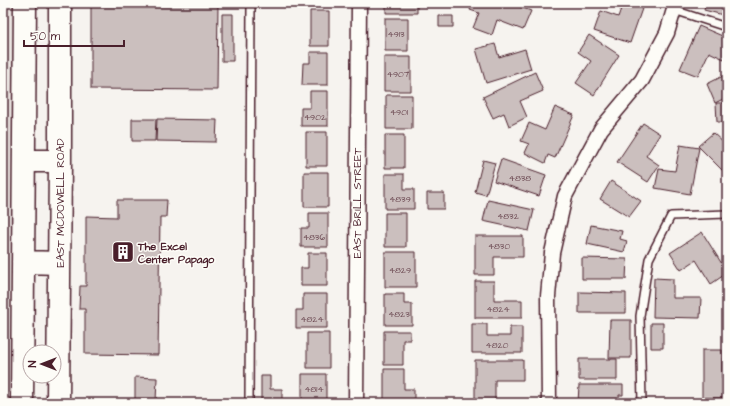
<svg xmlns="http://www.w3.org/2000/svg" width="730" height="406" viewBox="0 0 730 406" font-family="'Architects Daughter',sans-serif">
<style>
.built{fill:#e9e3e0}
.building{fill:#cbbfbe;stroke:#4a1f2b}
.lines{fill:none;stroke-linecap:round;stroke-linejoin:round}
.lane-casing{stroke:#4a1f2b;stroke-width:10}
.street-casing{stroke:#4a1f2b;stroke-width:17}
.primary-casing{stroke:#4a1f2b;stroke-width:25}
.lane{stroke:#fdfcf7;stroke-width:7}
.street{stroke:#fdfcf7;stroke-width:14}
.primary{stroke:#fdfcf7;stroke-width:22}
.labels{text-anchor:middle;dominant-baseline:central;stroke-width:3;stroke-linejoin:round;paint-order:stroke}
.number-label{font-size:9px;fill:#6a4750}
.street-label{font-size:11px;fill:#4a1f2b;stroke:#fdfcf7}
.poi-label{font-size:11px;font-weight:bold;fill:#4a1f2b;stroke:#fdfcf7;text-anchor:start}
</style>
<rect width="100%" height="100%" fill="#f6f3ef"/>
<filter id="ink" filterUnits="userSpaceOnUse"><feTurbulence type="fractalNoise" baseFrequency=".025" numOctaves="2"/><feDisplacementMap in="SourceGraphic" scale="8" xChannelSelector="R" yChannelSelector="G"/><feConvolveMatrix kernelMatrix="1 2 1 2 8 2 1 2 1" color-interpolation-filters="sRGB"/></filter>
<g filter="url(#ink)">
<path class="built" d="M3,3H17L12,403H3Z"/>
<path class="building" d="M91,3H218L217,90L91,89Z
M299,3H329V6H299Z
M386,3H417V13H386Z
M472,3H510L531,11L523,30L497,20L492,35L473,28L479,13L470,10Z
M623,3H644L630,43L594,31L601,11L618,17Z
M706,3H727V16L704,10Z
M310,11H329V46H310Z
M222,14H233V61H222Z
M439,16H453V27H439Z
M385,18H408V51H385Z
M699,26L727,38V52L724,59L709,52L698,76L680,69Z
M3,29H6L5,81H3Z
M589,35L619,55L594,95L576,83L591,61L578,52Z
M495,44L499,57L525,49L531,69L486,83L476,49Z
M310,52H328V85H302L303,63H310Z
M384,57H411V91H384Z
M535,72L543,91L520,101L527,117L509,126L504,113L493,118L483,97Z
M727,74V97L715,103L707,84Z
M310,91H328V126H301V108H310Z
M386,95H412V129H386Z
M716,103H727V122H717Z
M555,107L574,115L555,158L548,155L545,163L525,153L529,144L521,141L529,123L545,130Z
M132,119H156L155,141H132Z
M157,119L217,120L216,142L156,141Z
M643,123L660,134L646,156L659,165L648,182L617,162Z
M306,132H327V166H306Z
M713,133L727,146V175L698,146Z
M385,135H404V168H385Z
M680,145L699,148L690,194L655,188L659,169L675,171Z
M501,159L546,175L539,196L494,181Z
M483,160L495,163L486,195L475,192Z
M304,172H328V207H304Z
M385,174H404V189H414V209H385Z
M611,181L641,201L629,217L600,199Z
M427,193H444V209H427Z
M117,200H167L166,217H160L158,355L85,354V309H79L80,286H86V216L117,217Z
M488,200L534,210L529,231L483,221Z
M309,213H328V247H301V228H309Z
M385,213H406V247H385Z
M591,225L622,231L620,239L627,241L624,252L587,244Z
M702,232L727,272V273L711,284L696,260L681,270L670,253Z
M475,236H523V257H494V275H475Z
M385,252H416V287H385Z
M308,253H327V286H301V268H308Z
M582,258L627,259L626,279H582Z
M654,278L673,279V298H701L700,318L653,317Z
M475,281H494V300H522V318H475Z
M579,292L626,293V313H579Z
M303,294H327V328H296V310H303Z
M385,294H404V304H412V325H385Z
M610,320H631V358H609Z
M651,323H663V348H651Z
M472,324H487V336H510V327H522V353H472Z
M384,331H410V340H403V365H384Z
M307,333H329V368H307Z
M702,350H722V379H727V398H702Z
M579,359H617V380H579Z
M475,360H523V380H495V403H475Z
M384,369H404V389H414V403H384Z
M302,374H326V403H302Z
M261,376H270V389H282V403H261Z
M135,377L157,378L156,401L135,400Z
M579,385H623V395H619V403H578Z"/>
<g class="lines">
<g class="lane-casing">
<path id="lane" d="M674,10L723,26L727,28
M249,403L251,3
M642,403L640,316L649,259L671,216L727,214"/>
</g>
<g class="street-casing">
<path id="street" d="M356,403L359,3
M549,403L548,296L552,253L565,196L601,129L642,80L667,33L676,3"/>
</g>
<g class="primary-casing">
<path id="primary" d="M24,161H60
M23,262L59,263
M22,403L25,3
M58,403L60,161V3"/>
</g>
<use href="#lane" class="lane"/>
<use href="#street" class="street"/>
<use href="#primary" class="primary"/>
</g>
</g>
<defs>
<g id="building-square" transform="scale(1.15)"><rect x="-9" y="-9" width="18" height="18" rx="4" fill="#4a1f2b" stroke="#fdfcf7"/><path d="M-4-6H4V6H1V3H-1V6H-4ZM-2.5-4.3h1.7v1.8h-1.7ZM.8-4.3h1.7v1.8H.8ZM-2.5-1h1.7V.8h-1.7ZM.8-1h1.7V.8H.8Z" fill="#fff"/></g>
</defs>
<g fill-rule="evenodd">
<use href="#building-square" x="123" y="252"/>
</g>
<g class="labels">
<g class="number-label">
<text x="396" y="34">4913</text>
<text x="398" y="74">4907</text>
<text x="399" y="112">4901</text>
<text x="315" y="117">4902</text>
<text x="520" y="178">4838</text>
<text x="400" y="199">4839</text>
<text x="508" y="216">4832</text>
<text x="314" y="237">4836</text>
<text x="499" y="246">4830</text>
<text x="400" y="270">4829</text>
<text x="498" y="309">4824</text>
<text x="399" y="314">4823</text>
<text x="312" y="319">4824</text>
<text x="497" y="345">4820</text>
<text x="314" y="389">4814</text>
</g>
<g class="street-label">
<text transform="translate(60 203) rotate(-90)">EAST MCDOWELL ROAD</text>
<text transform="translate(357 203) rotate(-90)">EAST BRILL STREET</text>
</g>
<g class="poi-label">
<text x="138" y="246">The Excel<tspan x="138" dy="13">Center Papago</tspan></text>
</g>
</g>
<rect width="730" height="406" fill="none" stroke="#fdfcf7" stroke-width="16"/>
<rect x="8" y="8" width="714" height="390" fill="none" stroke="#4a1f2b" stroke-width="1.5" filter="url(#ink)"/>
<g transform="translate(42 364) rotate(270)"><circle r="19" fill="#fdfcf7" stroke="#b5a4a5"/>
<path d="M0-3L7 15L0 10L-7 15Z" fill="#4a1f2b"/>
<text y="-6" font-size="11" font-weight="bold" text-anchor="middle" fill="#4a1f2b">N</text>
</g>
<path d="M24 40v6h100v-6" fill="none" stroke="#4a1f2b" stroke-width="2"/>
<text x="30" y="40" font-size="12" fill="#4a1f2b" stroke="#fdfcf7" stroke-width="3" paint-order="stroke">50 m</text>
</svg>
